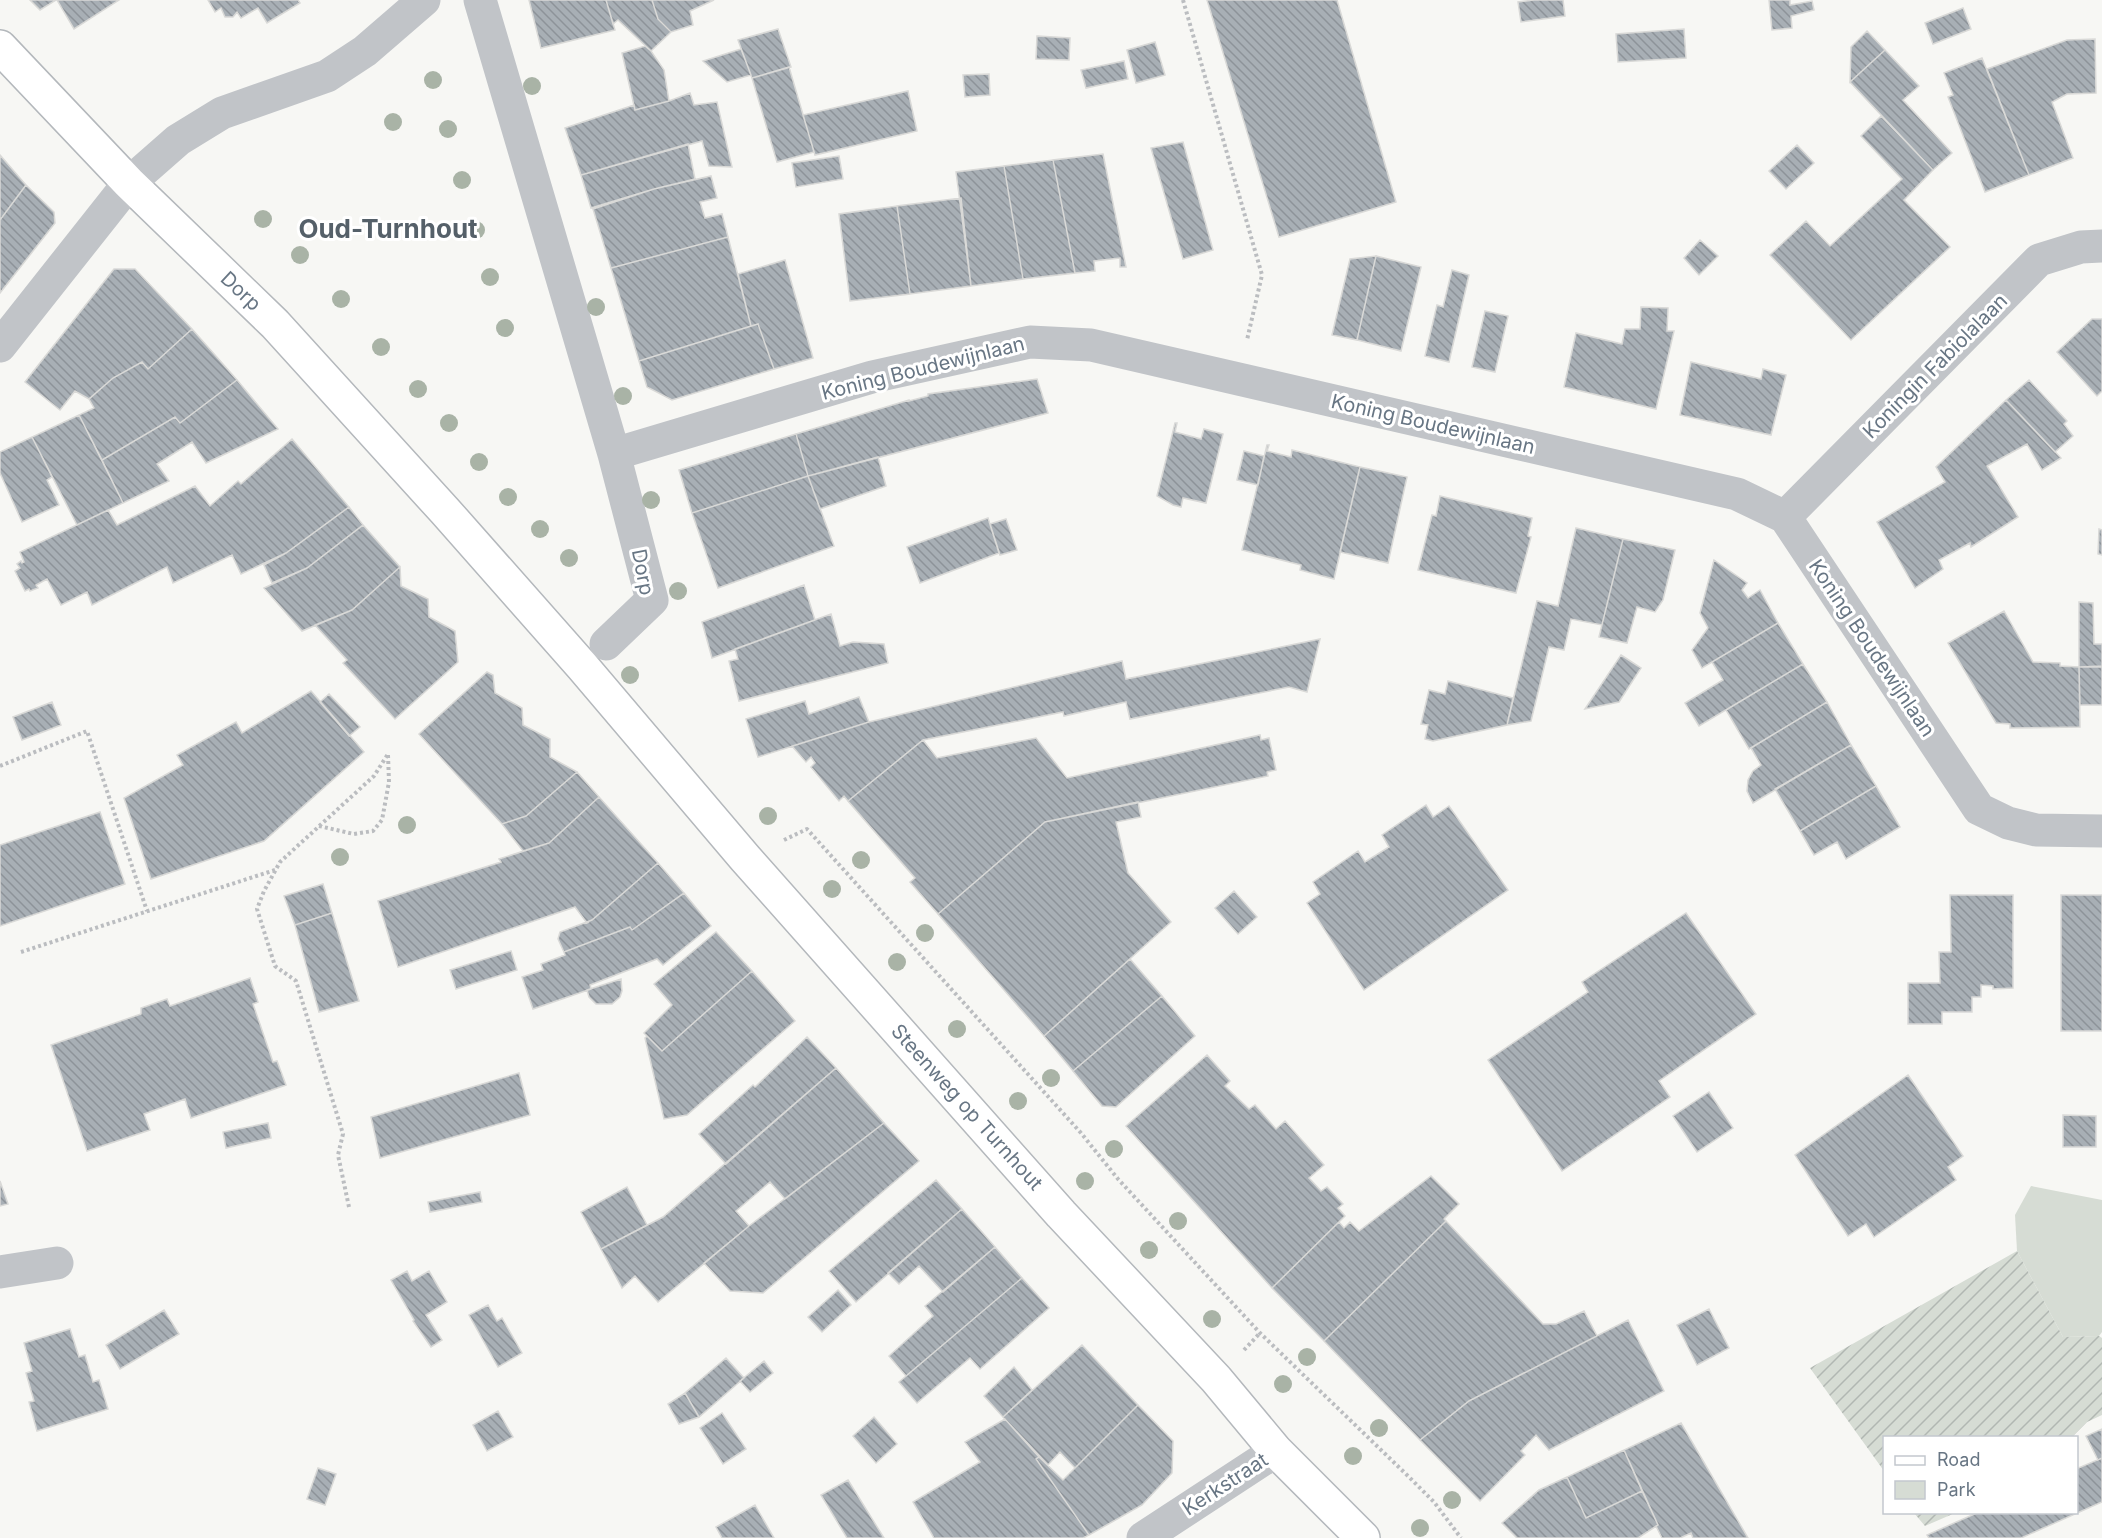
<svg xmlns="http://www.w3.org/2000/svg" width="2102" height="1538" viewBox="0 0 2102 1538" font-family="Inter,sans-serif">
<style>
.park{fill:#d6dcd4}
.garden{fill:url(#garden-furrows)}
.building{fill:url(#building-back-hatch);stroke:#d9d9d7;stroke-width:1.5}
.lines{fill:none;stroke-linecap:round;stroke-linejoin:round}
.primary-casing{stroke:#b4b8bc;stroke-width:36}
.path{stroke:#bbbdc0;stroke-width:4;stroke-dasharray:3 3;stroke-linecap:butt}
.minor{stroke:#c1c4c8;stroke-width:33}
.tertiary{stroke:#c1c4c8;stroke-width:33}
.primary{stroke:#fff;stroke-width:33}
.tree{fill:#a9b3a6}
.labels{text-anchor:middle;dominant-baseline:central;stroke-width:6;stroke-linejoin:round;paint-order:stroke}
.street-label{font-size:20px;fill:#687684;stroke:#fff}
.district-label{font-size:26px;font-weight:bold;fill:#556069;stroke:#fff}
</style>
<defs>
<pattern id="garden-furrows" width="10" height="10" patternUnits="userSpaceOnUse" patternTransform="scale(1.5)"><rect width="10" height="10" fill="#d6dcd4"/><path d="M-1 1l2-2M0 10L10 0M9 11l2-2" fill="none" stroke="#b1b7b2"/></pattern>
<pattern id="building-back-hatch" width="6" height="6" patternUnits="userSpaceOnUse" patternTransform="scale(1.5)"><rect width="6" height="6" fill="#a8afb5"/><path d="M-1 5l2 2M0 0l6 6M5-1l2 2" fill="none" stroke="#8d9399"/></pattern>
</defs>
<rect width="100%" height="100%" fill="#f7f7f4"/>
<path class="park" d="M2031,1186L2102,1200V1332L2099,1336L2063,1337L2017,1251L2015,1215Z"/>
<path class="garden" d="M2017,1251L2063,1337L2099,1336L2102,1338V1415L2087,1422L2072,1437L1884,1438V1471L1810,1368Z
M1914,1513H1955L1925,1526Z"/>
<path class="building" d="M30,0H56L40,10Z
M57,0H119L74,29Z
M208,0H298L300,3L267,23L258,8L241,18L237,12L233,17H225L221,8L215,12Z
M529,0H606L615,30L541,48Z
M606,0H652L658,19L671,32L651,51L618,20L613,24Z
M652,0H714L690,11L693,25L671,32L658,19Z
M1207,0H1337L1396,202L1279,237Z
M1534,0H1563L1565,16L1521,22L1518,2Z
M1769,0H1790V5L1812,1L1814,10L1791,16L1792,28L1772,30Z
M1963,8L1971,29L1933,44L1925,23Z
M778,29L791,67L752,78L738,40Z
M1684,29L1686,58L1618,62L1616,34Z
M1867,31L1885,50L1850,82L1851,47Z
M1037,36L1070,38L1069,60L1036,59Z
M2095,39L2096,93L2067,94L2052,102L2073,158L2029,175L1987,69L2067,40Z
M1155,42L1165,75L1136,83L1127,50Z
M645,46L651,51L664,70L669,101L635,110L622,53Z
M741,49L751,75L727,82L703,61Z
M1885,50L1919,86L1903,100L1952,153L1933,170L1850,82Z
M1982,58L2029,175L1985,192L1948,97L1953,95L1944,73Z
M1124,61L1128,79L1086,88L1081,70Z
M789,67L814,152L777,162L752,78Z
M989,74L990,95L965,97L963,75Z
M908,91L917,131L815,155L803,115Z
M690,93L694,105L717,102L732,167L709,166L702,141L581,175L565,128L634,105L635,110L669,101Z
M1881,116L1933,170L1904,200L1950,247L1851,340L1770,255L1806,221L1830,246L1902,179L1861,136Z
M1183,142L1213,250L1183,259L1151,148Z
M688,144L695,179L654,189L591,208L581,175Z
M1797,145L1814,163L1786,189L1769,171Z
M1103,154L1126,267H1120V258L1094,261L1095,271L1075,273L1053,160Z
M0,155L26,185L0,220Z
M839,156L843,179L796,187L792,163Z
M1053,160L1075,273L1023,279L1004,166Z
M1004,166L1023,279L971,286L956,172Z
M711,176L717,198L700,202L705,218L722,214L728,237L611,268L593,209L654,189Z
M26,185L54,212L55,223L0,293V220Z
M961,198L971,286L910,294L897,206Z
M897,206L910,294L850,301L839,214Z
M728,237L751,326L639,361L611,268Z
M1700,240L1718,256L1699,275L1684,258Z
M1376,256L1357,340L1332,335L1350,259Z
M1376,256L1421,267L1401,351L1357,340Z
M785,260L813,358L774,369L758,324L751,326L738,274Z
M114,269H135L192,329L148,369L142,362L113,378L89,399L75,391L60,410L25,382Z
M1452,270L1469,275L1449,362L1425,356L1437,305L1443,307Z
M1641,307L1668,308L1667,331H1674L1656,409L1564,387L1576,333L1622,344L1625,329H1640Z
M1485,311L1508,316L1495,372L1472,367Z
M2092,319H2102V391L2097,396L2057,352Z
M758,324L774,369L672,400L647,387L639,361Z
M192,329L237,380L180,423L175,417L102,460L79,415L94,408L89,399L113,378L142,362L148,369Z
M1691,362L1761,379L1763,369L1786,375L1771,435L1680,415Z
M1037,379L1048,413L808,476L796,434L909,400V401L928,396V394Z
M237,380L278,429L206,463L192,442L157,464L169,481L123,503L102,460L175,417L180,423Z
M2029,380L2067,421L2064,424L2073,436L2055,452L2006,400Z
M2006,400L2061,458L2042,470L2027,444L1987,466L2018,517L1971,547L1970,543L1939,560L1943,569L1915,588L1877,522L1945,482L1936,467Z
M79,415L123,503L77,525L32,437Z
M1175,423H1177L1175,432L1201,439L1204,429L1223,434L1206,503L1183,498L1181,507L1173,505L1157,496Z
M796,434L808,476L692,513L679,470Z
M32,437L52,477L47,480L59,505L22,522L0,473V452Z
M292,439L349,507L286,553L241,574L232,555L173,583L167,567L92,605L87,592L61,605L47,579L36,585L38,588L30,591L29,589L25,591L15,571L20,568L17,564L21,561L22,563L24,562L20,552L108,510L117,525L195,486L210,506L238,481L241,484Z
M1267,445H1269L1267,451L1291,457L1292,450L1360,467L1334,579L1300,570L1301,565L1242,550Z
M1244,451L1264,456L1258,485L1237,480Z
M878,457L886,486L820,509L808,476Z
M1360,467L1407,477L1388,563L1340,552Z
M808,476L834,546L718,588L692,513Z
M1440,496L1532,518L1528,536L1531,537L1516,593L1418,570L1432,515L1436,516Z
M349,507L363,525L307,568L272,583L264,565L286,553Z
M988,518L999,553L920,583L907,547Z
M1006,519L1017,550L1000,555L990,524Z
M363,525L400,567L352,610L302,631L264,588L307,568Z
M1576,528L1623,539L1602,625L1571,619L1564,650L1549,647L1531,721L1507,725L1537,601L1558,606Z
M2099,529L2102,530V555L2098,554Z
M1623,539L1675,550L1663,600L1655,612L1637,607L1627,643L1599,637Z
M1714,560L1747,583L1742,590L1748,598L1760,590L1778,623L1702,668L1692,650L1708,628L1700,613Z
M400,567L401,586L428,599L429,617L455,631L458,662L395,719L343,663L347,660L315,625L352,610Z
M804,585L815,620L712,658L702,622Z
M2079,602L2093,603L2094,644H2102V666L2079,667Z
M2004,611L2033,662L2060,663V666L2079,667L2080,727L2010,728V724L1996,723L1948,643Z
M831,614L840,646L853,642L884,644L888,663L739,701L729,661L738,659L735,649Z
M1778,623L1803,664L1699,726L1685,703L1723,680L1712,662Z
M1320,639L1307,692L1289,687L1130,719L1126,702L1064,716L1063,712L923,740L848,801L844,796L839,801L811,767L815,763L811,757L806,762L792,746L869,722L1122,661L1126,679Z
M1621,655L1641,668L1619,702L1585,709Z
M1803,664L1827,702L1749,749L1726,710Z
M2079,667H2102V705H2080Z
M487,672L493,675L495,693L522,708L523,725L550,739V757L577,772L526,816L502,824L419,734Z
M1448,681L1513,698L1507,725L1433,741L1425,739L1428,725L1421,724L1429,690L1445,694Z
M311,691L364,752L264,841L151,879L124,798L183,765L177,755L236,722L242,733Z
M329,694L360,727L349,736L320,702Z
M859,697L869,722L758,757L746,719L805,701L809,714Z
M52,702L61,725L22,740L13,717Z
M1827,702L1851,745L1753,803L1747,791L1748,780L1753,771L1761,765L1751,748Z
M1260,735L1261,740L1269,738L1276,770L1267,772L1268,776L1045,822L938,914L910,882L915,878L848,801L923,740L937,758L1036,738L1067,778Z
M1851,745L1876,786L1800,831L1775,789Z
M577,772L599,797L549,843L523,851L502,824L526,816Z
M1876,786L1900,827L1846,859L1837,842L1814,855L1800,831Z
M599,797L658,863L592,920L587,923L575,907L398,967L378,901L501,862L499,859L549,843Z
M1138,802L1141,817L1116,822L1128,873L1171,922L1044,1036L938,914L1045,822Z
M1426,805L1433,817L1449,806L1508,890L1364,990L1307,903L1320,894L1313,882L1358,851L1365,862L1389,847L1382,835Z
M100,812L125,884L0,926V845Z
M658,863L684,893L632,930L630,927L564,952L558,939L560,932L592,920Z
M323,884L332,913L295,925L284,896Z
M1234,891L1257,917L1238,934L1215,908Z
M684,893L711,926L663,965L657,959L590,985L591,989L533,1009L522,977L543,970L541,964L565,955L564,952L630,927L632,930Z
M1950,895H2013V988L1993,989V986L1981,985V997H1972V1012H1942V1024H1908V983H1940L1939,952H1951Z
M2061,895H2102V1031H2061Z
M332,913L359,1001L319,1012L295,925Z
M1686,913L1756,1014L1659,1081L1670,1097L1562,1171L1488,1060L1588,992L1582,982Z
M716,932L752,971L662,1051L644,1033L672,1005L654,984Z
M511,951L517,970L456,989L450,970Z
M1130,959L1162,996L1073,1071L1044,1036Z
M752,971L795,1021L687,1115L664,1119L645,1038L647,1036L662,1051Z
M250,978L258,1002L253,1004L273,1062L277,1061L286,1085L191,1118L185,1099L144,1114L150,1130L87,1151L51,1045L141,1014V1008L167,999L170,1006Z
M621,979L622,991L620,997L612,1004H596L589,997L587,990Z
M1162,996L1195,1036L1116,1107L1102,1106L1073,1071Z
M807,1037L836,1068L726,1164L699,1134L753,1085L755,1087Z
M1207,1055L1230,1081L1225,1086L1249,1109L1255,1105L1276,1129L1285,1121L1324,1165L1309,1178L1321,1191L1327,1187L1343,1204L1338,1208L1345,1216L1272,1288L1126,1126Z
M836,1068L884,1123L785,1199L770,1182L736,1211L749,1226L658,1302L635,1276L622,1288L601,1249L663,1217Z
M519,1073L530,1115L380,1158L371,1117Z
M1908,1075L1963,1156L1948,1167L1956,1180L1874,1237L1866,1224L1848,1236L1795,1155Z
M1709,1092L1733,1128L1697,1152L1673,1116Z
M2063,1115L2096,1116V1147H2063Z
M268,1123L271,1138L226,1148L223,1132Z
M884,1123L919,1161L763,1293L730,1291L704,1263L749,1226Z
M1431,1176L1459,1204L1444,1219L1446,1221L1324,1341L1272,1288L1339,1222L1344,1228L1350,1222L1359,1231Z
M936,1180L962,1209L856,1302L829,1271Z
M0,1181L8,1204L0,1206Z
M627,1187L647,1225L601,1249L581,1212Z
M480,1192L482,1202L430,1212L428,1202Z
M962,1209L995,1247L943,1292L919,1266L899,1284L888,1273Z
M1446,1221L1543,1324H1556L1584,1311L1597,1336L1469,1401L1420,1440L1324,1341Z
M995,1247L1022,1278L906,1376L889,1356L933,1316L925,1306Z
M407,1271L412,1281L429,1271L447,1302L426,1315L442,1340L431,1347L413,1321L414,1320L391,1280Z
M1022,1278L1049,1308L980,1369L970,1358L917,1403L899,1382Z
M838,1290L851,1305L822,1332L808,1317Z
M488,1305L497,1321L502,1318L522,1353L498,1367L469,1315Z
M1709,1309L1729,1348L1697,1365L1677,1325Z
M164,1310L179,1334L120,1369L106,1345Z
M1628,1320L1664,1391L1549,1450L1536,1435L1521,1451L1525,1455L1480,1501L1420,1440L1469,1401Z
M70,1329L79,1357L85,1355L93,1382L99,1380L108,1409L37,1431L29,1402L34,1401L26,1373L32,1371L24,1343Z
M1082,1345L1138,1405L1075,1468L1060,1452L1048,1465L1003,1417Z
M726,1358L744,1378L699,1417L685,1393Z
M764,1361L773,1373L750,1392L740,1381Z
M1014,1367L1032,1390L1003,1417L984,1396Z
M685,1393L699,1417L679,1424L668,1404Z
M1138,1405L1173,1441L1172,1473L1142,1505L1089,1535L1036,1459L1039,1457L1063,1480Z
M498,1411L513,1437L487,1451L473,1425Z
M722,1413L746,1449L723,1464L700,1428Z
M874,1417L897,1444L876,1463L853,1436Z
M1005,1419L1039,1457L1036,1459L1089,1535L1083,1538H934L913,1502L980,1462L965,1442Z
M1681,1423L1748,1538H1693L1691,1533L1680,1538H1662L1656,1526L1658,1525L1624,1450Z
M2102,1429V1458L2098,1460L2086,1436Z
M1624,1450L1642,1491L1586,1518L1567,1477Z
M2102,1458V1502L2021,1538H1929L1927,1535L1979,1512H2076V1469Z
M318,1468L336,1474L325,1505L307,1499Z
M1567,1477L1586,1518L1642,1491L1658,1525L1638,1538H1517L1502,1523L1539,1490Z
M848,1480L884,1538H847L821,1495Z
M755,1505L774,1538H722L716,1527Z"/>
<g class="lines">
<g class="primary-casing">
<path id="primary" d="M0,47L129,183L275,324L445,511L582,666L745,858L1061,1214L1216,1379L1276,1451L1363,1538"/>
</g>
<path class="path" d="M1183,0L1262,275L1247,340
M0,766L87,731L147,911
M319,826L354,834L373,831L382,820L389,782L388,755
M784,840L807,829L1081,1133L1118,1179L1260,1333L1408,1476L1434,1502L1461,1538
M21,952L275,870
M349,1207L338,1155L343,1134L296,981L275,966L257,909L264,891L280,862L374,776L388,754
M1244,1350L1260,1333"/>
<path class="minor" d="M480,0L614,454L652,600L606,644
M614,454L872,377L1030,342L1091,345L1737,494L1785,517L1979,809L2008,823L2036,830L2102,831
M1785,517L2039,260L2081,247L2102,246
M0,1272L57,1263
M1143,1538L1276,1451"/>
<path class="tertiary" d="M0,346L129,183L178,140L222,113L327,76L365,51L424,0"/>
<use href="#primary" class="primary"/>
</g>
<g class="tree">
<circle cx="433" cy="80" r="9"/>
<circle cx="532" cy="86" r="9"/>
<circle cx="393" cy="122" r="9"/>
<circle cx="448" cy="129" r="9"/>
<circle cx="462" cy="180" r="9"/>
<circle cx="263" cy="219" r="9"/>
<circle cx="476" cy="230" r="9"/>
<circle cx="300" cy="255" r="9"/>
<circle cx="490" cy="277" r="9"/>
<circle cx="341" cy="299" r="9"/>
<circle cx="596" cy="307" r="9"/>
<circle cx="505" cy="328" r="9"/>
<circle cx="381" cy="347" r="9"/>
<circle cx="418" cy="389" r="9"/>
<circle cx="623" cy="396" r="9"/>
<circle cx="449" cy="423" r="9"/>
<circle cx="479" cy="462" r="9"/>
<circle cx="508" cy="497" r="9"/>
<circle cx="651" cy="500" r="9"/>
<circle cx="540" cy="529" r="9"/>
<circle cx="569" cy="558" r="9"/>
<circle cx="678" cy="591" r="9"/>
<circle cx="630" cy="675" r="9"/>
<circle cx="768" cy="816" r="9"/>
<circle cx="407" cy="825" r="9"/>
<circle cx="340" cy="857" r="9"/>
<circle cx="861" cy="860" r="9"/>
<circle cx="832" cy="889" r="9"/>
<circle cx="925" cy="933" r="9"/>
<circle cx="897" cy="962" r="9"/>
<circle cx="957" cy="1029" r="9"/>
<circle cx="1051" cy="1078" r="9"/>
<circle cx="1018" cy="1101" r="9"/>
<circle cx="1114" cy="1149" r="9"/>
<circle cx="1085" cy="1181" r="9"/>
<circle cx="1178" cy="1221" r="9"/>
<circle cx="1149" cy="1250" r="9"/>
<circle cx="1212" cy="1319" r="9"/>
<circle cx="1307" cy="1357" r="9"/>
<circle cx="1283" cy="1384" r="9"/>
<circle cx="1379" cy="1428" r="9"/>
<circle cx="1353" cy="1456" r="9"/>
<circle cx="1452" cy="1500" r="9"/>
<circle cx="1420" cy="1528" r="9"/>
</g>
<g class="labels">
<g class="street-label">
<text transform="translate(241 291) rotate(43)">Dorp</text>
<text transform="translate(1935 366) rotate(-45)">Koningin Fabiolalaan</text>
<text transform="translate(923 368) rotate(-14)">Koning Boudewijnlaan</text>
<text transform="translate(1433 424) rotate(13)">Koning Boudewijnlaan</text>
<text transform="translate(643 572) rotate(79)">Dorp</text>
<text transform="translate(1872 648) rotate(56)">Koning Boudewijnlaan</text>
<text transform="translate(967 1107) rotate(48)">Steenweg op Turnhout</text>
<text transform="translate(1225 1484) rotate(-33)">Kerkstraat</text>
</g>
<g class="district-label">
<text x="388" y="228">Oud-Turnhout</text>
</g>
</g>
<rect x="1883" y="1436" width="195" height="78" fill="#ffffff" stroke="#c3c8ce" stroke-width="1.5"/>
<rect x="1895" y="1456" width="30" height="9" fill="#ffffff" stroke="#c3c8ce" stroke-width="1.5"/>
<text x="1937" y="1466" font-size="18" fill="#687684">Road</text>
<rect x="1895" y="1481" width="30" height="18" fill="#d6dcd4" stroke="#c3c8ce" stroke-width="1.5"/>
<text x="1937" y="1496" font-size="18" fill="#687684">Park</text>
</svg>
